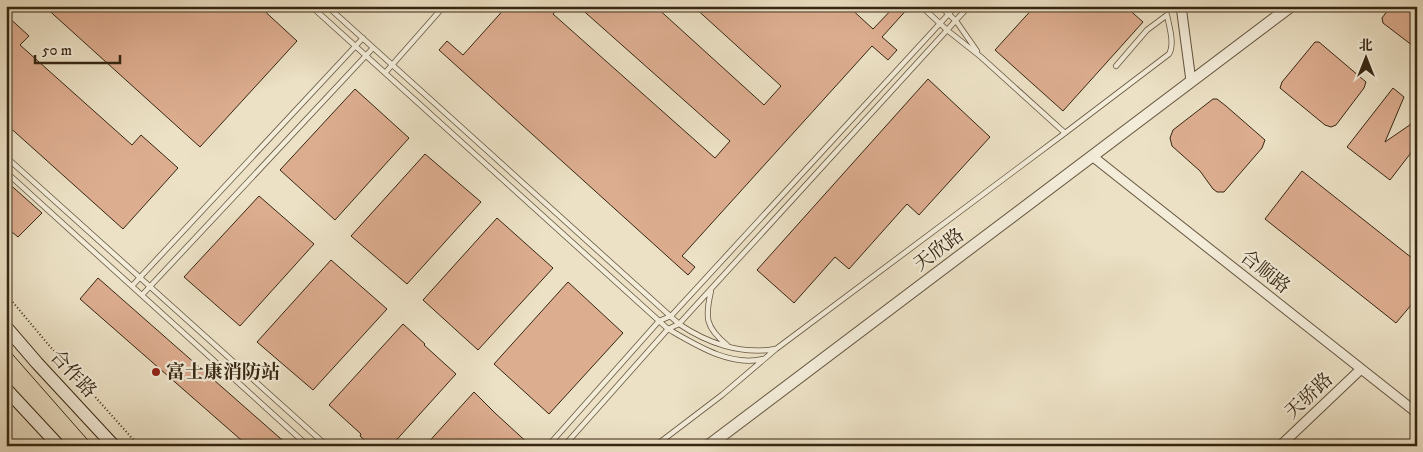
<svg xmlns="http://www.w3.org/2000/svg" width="1423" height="452" viewBox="0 0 1423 452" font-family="'IM FELL DW Pica','Noto Serif SC',serif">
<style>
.building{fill:#ddad90;stroke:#362612}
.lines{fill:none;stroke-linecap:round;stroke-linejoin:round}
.service-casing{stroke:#64553f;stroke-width:6}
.minor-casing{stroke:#64553f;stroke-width:11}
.tertiary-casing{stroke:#64553f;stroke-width:13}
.secondary-casing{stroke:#362612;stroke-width:14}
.path{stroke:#362612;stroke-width:2;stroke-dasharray:1 2.5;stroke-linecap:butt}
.service{stroke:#f3ecd9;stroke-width:4.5}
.minor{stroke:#f3ecd9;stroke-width:9}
.tertiary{stroke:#f3ecd9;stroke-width:11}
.secondary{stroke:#f3ecd9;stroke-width:12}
.tram{stroke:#362612;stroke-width:1}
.poi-dot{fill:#8f2418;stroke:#f3ecd9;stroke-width:2}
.labels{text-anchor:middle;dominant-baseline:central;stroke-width:4.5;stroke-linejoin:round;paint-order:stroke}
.street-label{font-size:19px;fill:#362612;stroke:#f3ecd9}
.poi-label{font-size:19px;font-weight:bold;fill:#362612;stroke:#f3ecd9;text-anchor:start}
</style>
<rect width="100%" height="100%" fill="#ece1c5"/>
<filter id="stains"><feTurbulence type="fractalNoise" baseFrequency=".004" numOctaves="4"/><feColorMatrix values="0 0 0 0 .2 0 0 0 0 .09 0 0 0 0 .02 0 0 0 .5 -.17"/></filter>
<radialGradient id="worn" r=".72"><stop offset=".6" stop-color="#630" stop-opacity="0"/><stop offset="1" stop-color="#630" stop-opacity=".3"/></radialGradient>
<path class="building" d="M44,6H259L297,41L200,147Z
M507,6H560L553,14L715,158L730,141L578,6H655L764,105L781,86L693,6H848L873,29L895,6H910L882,37L897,50L888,60L872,46L682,256L695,267L688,275L439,50L447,41L463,55Z
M1035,6H1125L1143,22L1063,111L995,50Z
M1391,6H1417V49L1383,23L1382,18Z
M6,15L29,36L20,45L132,145L141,135L178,168L123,229L6,124Z
M1315,42H1319L1366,82L1364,88L1336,125L1331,127L1325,125L1280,88L1282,82Z
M928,79L990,137L919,215L907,204L849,269L835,257L794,303L757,270Z
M1393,88L1404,97L1385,142L1417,120V145L1390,180L1347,147Z
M355,89L409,138L335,220L280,170Z
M1213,99H1217L1226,106L1265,140L1262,148L1224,192H1217L1213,189L1200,171L1172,146L1170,138L1173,130Z
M425,154L481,202L407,284L351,236Z
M1302,171L1417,262V298L1396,323L1265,219Z
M6,181L42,213L18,237L6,227Z
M259,196L314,244L240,326L184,277Z
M497,218L553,268L478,350L423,300Z
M331,260L387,309L313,390L257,342Z
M98,278L289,446H248L80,299Z
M568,282L623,333L549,414L494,364Z
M403,324L425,344L424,345L456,374L391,446H371L360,436L361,434L329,405Z
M474,392L495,413L531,446H425Z"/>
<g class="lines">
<g class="service-casing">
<path id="service" d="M311,6L668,329C696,345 730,367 763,359
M327,6L679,324C707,343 741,355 775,349
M921,6L947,30L981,57L1065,133
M940,6L956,21L977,51
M385,73L444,6
M6,157L327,446
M6,172L308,446
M132,286L363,38
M711,291C705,317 705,327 727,345
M142,295L373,48
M548,446L659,321L671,316L956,6
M564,446L668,329L679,324L969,6
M655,446L722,395L776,349L1065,133L1169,54C1175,44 1169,26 1167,15L1147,30L1116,66"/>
</g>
<g class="minor-casing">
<path id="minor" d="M1181,6L1191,81
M1092,156L1417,413
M1280,446L1361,369"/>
</g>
<g class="tertiary-casing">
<path id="tertiary" d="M708,446L1291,6"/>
</g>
<g class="secondary-casing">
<path id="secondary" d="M6,327L37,363L114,446
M6,389L59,446"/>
</g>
<path class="path" d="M6,294L47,343L139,446"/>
<use href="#service" class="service"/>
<use href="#minor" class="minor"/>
<use href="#tertiary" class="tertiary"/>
<use href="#secondary" class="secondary"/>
<path class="tram" d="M6,347L93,446"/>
</g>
<circle class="poi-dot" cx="156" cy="372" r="5"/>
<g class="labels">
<g class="street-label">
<text transform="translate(939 250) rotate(-37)">天欣路</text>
<text transform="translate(1265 272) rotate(38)">合顺路</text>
<text transform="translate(73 374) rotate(47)">合作路</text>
<text transform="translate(1309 396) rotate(-43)">天骄路</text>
</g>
<g class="poi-label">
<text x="166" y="372">富士康消防站</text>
</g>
</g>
<rect width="1423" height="452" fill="none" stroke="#ece1c5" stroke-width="25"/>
<rect x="8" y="8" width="1408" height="437" fill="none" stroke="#362612" stroke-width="2.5"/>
<rect x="12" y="12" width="1398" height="427" fill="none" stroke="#362612"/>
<g transform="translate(1366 58)" stroke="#f3ecd9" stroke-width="4" paint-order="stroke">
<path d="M0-4L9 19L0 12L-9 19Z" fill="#362612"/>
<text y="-8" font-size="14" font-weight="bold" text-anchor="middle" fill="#362612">北</text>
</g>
<path d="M35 55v8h85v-8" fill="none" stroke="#362612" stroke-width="2.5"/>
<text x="42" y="55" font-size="15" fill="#362612" stroke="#f3ecd9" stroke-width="4" paint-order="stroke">50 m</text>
<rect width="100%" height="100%" filter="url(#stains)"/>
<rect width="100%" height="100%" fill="url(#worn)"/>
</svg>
